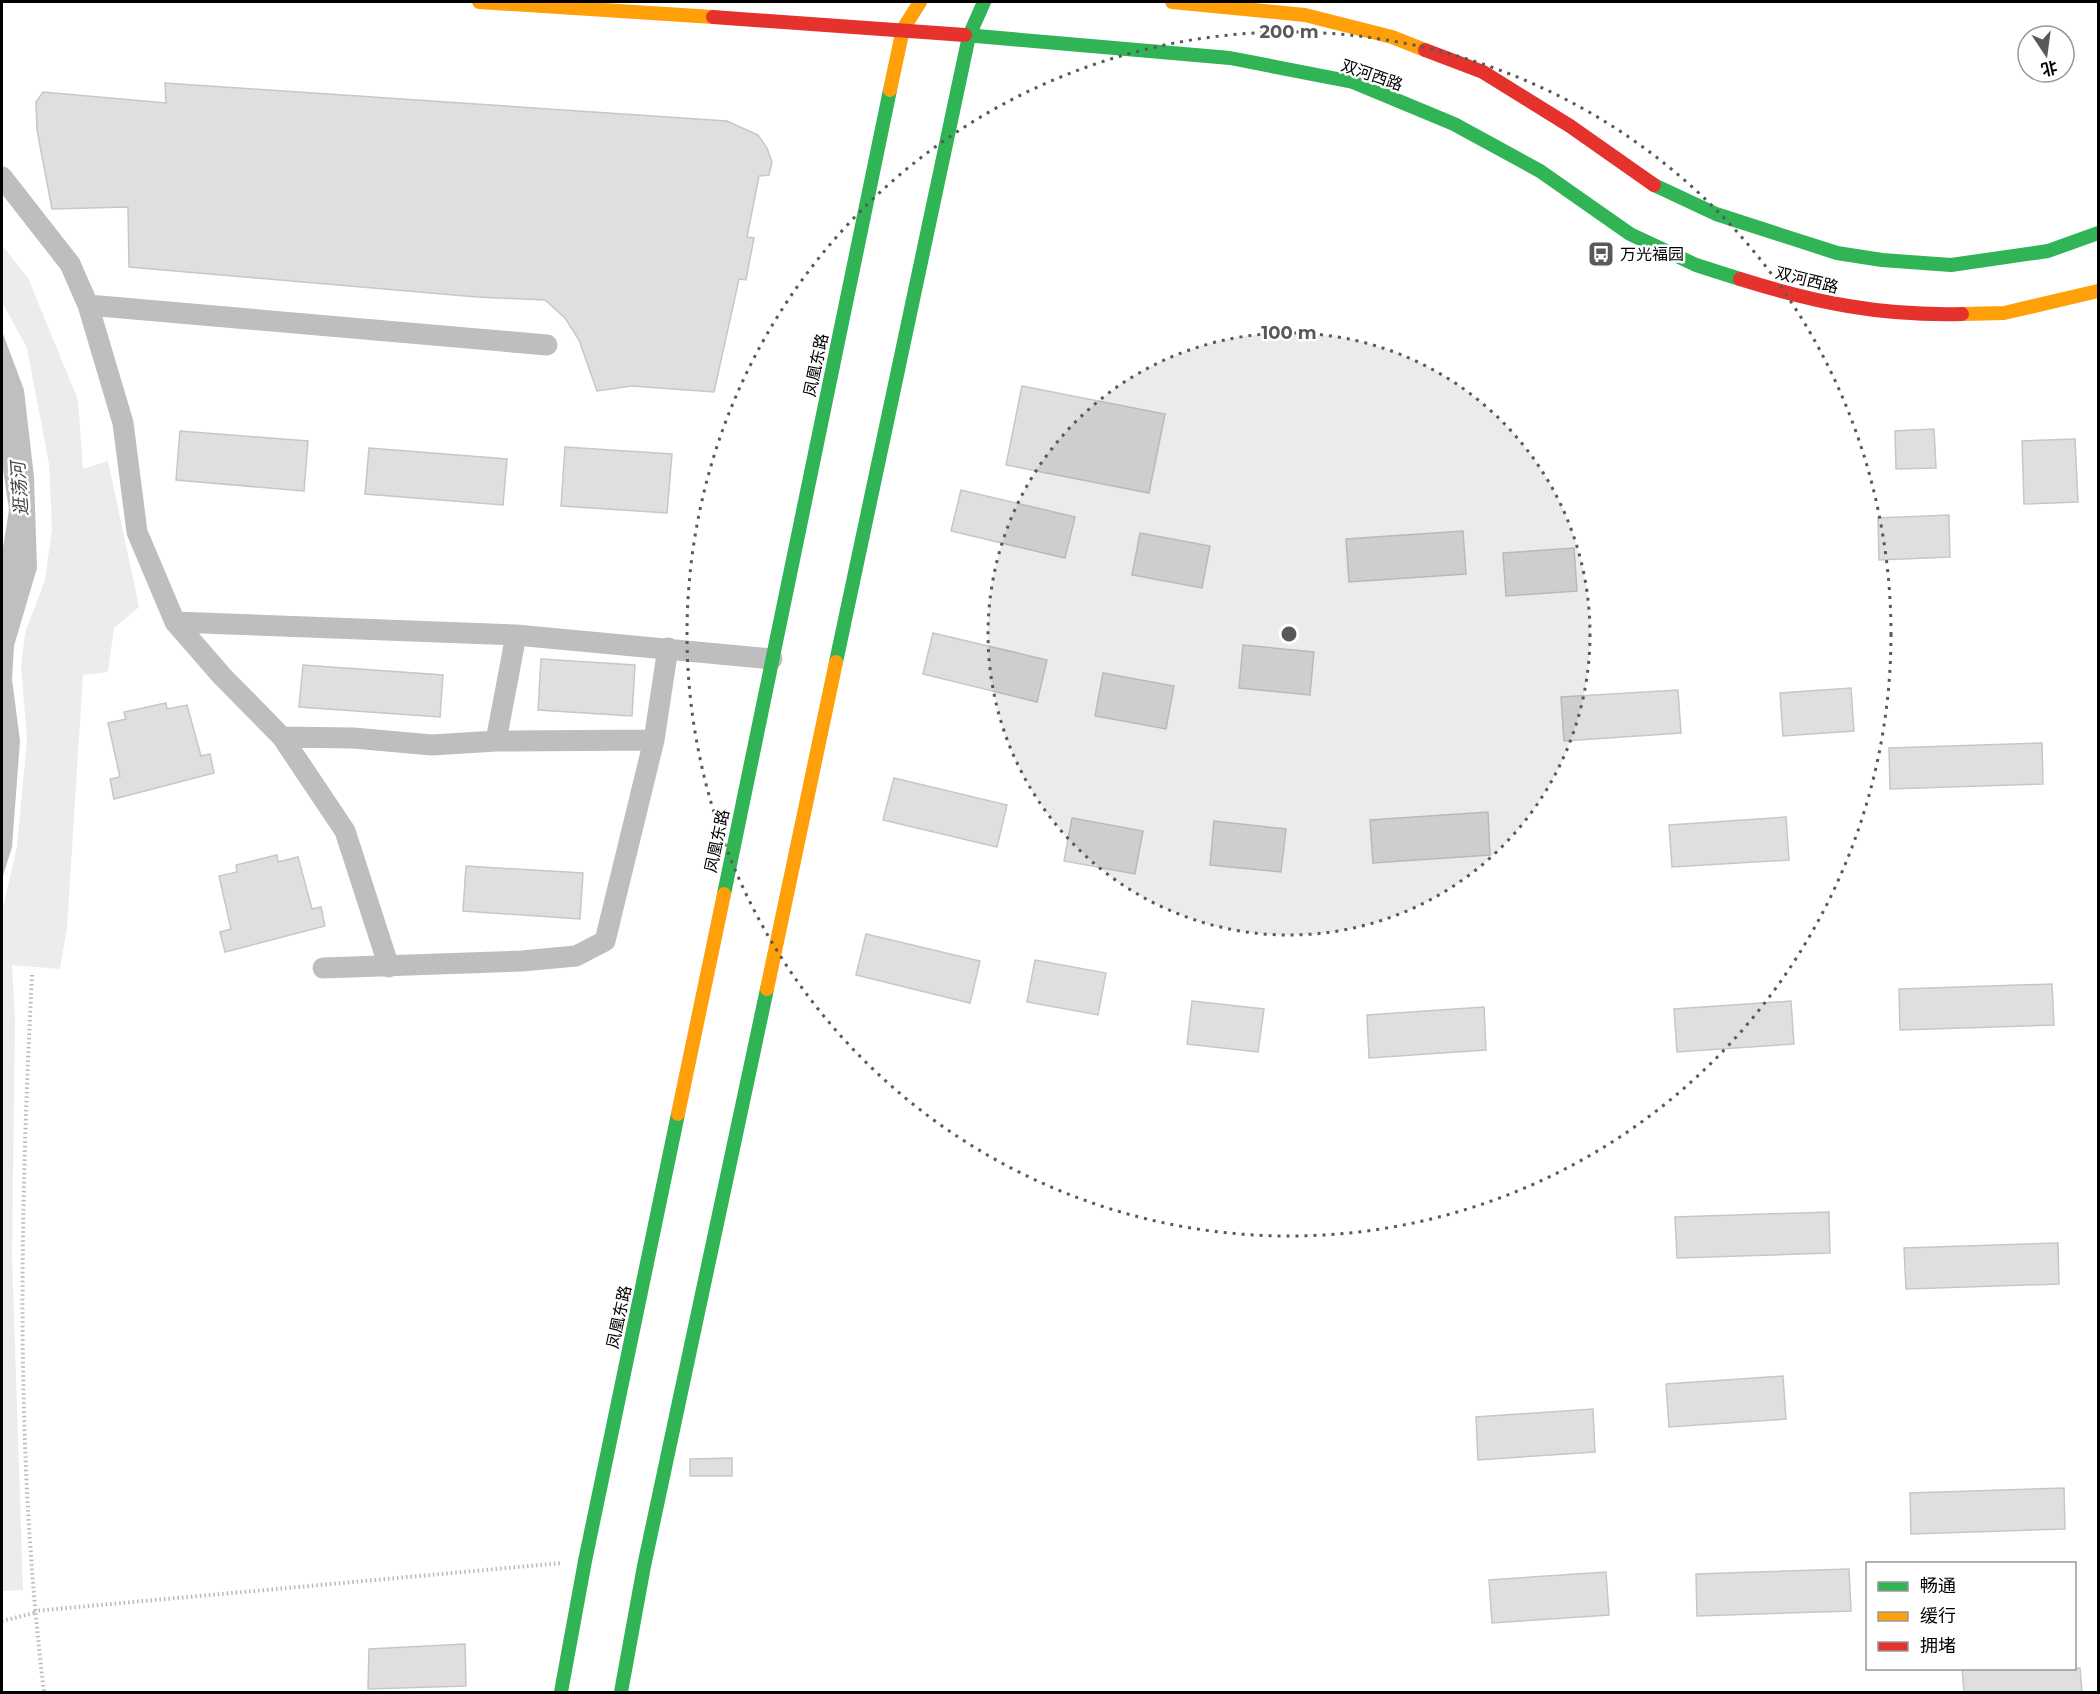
<svg xmlns="http://www.w3.org/2000/svg" width="2100" height="1694" viewBox="0 0 2100 1694" font-family="Montserrat,'Noto Sans SC',sans-serif">
<style>
.green{fill:#ececec}
.water{fill:#bfbfbf}
.building{fill:#dfdfdf;stroke:#c7c7c7;stroke-width:1.5}
.lines{fill:none;stroke-linecap:round;stroke-linejoin:round}
.path{stroke:#b9b9b9;stroke-width:4;stroke-dasharray:1.5 3;stroke-linecap:butt}
.street{stroke:#bebebe;stroke-width:21}
.fast{stroke:#30b455;stroke-width:14}
.slow{stroke:#ff9f0a;stroke-width:14}
.jam{stroke:#e5322d;stroke-width:14}
.ring{fill:none;stroke:#595959;stroke-width:3;stroke-dasharray:3 6}
.labels{text-anchor:middle;dominant-baseline:central;stroke-width:5;stroke-linejoin:round;paint-order:stroke}
.street-label{font-size:16px;fill:#000;stroke:#fff}
.poi-label{font-size:16px;fill:#000;stroke:#fff;text-anchor:start}
.water-label{font-size:18px;font-style:italic;fill:#444;stroke:#fff}
.centre{fill:#595959;stroke:#fff;stroke-width:3}
.ring-label{font-size:18px;text-anchor:middle;font-weight:bold;fill:#595959;stroke:#fff;stroke-width:5;stroke-linejoin:round;paint-order:stroke}
</style>
<rect width="100%" height="100%" fill="#fff"/>
<path class="green" d="M2,245L28,278L78,400L83,469L108,461L139,607L114,628L108,672L83,675L67,928L60,969L12,965L15,1020L12,1254L23,1590L2,1591V911L17,847L27,739L21,666L25,633L45,580L52,529L49,464L27,348L2,302Z"/>
<path class="water" d="M2,331L24,390L34,477L37,568L14,646L12,679L20,741L12,847L2,879V554L9,510L2,462Z"/>
<path class="building" d="M165,83L727,121L758,135L767,148L772,162L769,175L759,176L747,237L754,238L746,280L739,279L714,392L632,386L597,391L579,340L565,318L545,300L477,297L129,267L128,207L52,209L37,130L36,102L43,92L166,103Z
M1022,386L1165,414L1149,493L1006,465Z
M1934,429L1936,468L1896,469L1895,431Z
M180,431L308,441L304,491L176,480Z
M2075,439L2078,502L2024,504L2022,441Z
M565,447L672,454L667,513L561,506Z
M369,448L507,459L503,505L365,494Z
M961,490L1075,517L1065,558L951,531Z
M1949,515L1950,557L1879,560L1878,518Z
M1463,531L1466,574L1349,582L1346,539Z
M1140,533L1210,546L1202,588L1132,575Z
M1574,548L1577,591L1506,596L1503,553Z
M933,633L1047,660L1037,702L923,674Z
M1243,645L1314,652L1310,695L1239,688Z
M541,659L635,665L632,716L538,710Z
M303,665L443,675L440,717L299,707Z
M1103,673L1174,686L1166,729L1095,716Z
M1851,688L1854,731L1783,736L1780,693Z
M1678,690L1681,733L1564,741L1561,697Z
M166,703L167,709L187,705L201,756L210,754L214,773L114,799L110,779L120,777L108,723L126,719L124,712Z
M2042,743L2043,784L1890,789L1889,748Z
M894,778L1007,805L997,847L883,820Z
M1488,812L1490,855L1373,863L1370,820Z
M1786,817L1789,860L1672,867L1669,825Z
M1072,818L1143,831L1135,874L1064,861Z
M1214,821L1286,829L1281,872L1210,865Z
M277,855L278,862L298,857L312,909L321,907L325,926L225,952L220,932L231,929L219,876L237,872L236,865Z
M466,866L583,873L580,919L463,911Z
M866,934L980,961L970,1003L856,975Z
M1035,960L1106,973L1098,1015L1027,1002Z
M2052,984L2054,1025L1900,1030L1899,989Z
M1192,1001L1264,1009L1258,1052L1187,1044Z
M1791,1001L1794,1044L1677,1052L1674,1009Z
M1484,1007L1486,1050L1369,1058L1367,1015Z
M1829,1212L1830,1253L1677,1258L1675,1217Z
M2058,1243L2059,1284L1906,1289L1904,1248Z
M1783,1376L1786,1419L1669,1427L1666,1384Z
M1593,1409L1595,1452L1478,1460L1476,1417Z
M732,1458V1476H690V1459Z
M2064,1488L2065,1529L1911,1534L1910,1493Z
M1849,1569L1851,1611L1697,1616L1696,1574Z
M1606,1572L1609,1615L1492,1623L1489,1580Z
M465,1644L466,1686L368,1689L369,1649Z
M1962,1668H2080L2082,1692H1964Z"/>
<g class="lines">
<path class="path" d="M32,975C20,1214 15,1454 44,1692
M34,1611L562,1563
M2,1621L34,1613"/>
<path class="street" d="M2,177L70,264L88,305L123,423L137,532L175,622L516,635L772,659
M88,305L547,345
M175,622L222,676L282,737
M496,741L516,635
M389,967L345,831L282,737L353,738L432,745L496,741L654,740
M323,968L522,961L576,956L605,941L654,740L668,648"/>
<path class="fast" d="M965,35L1230,58L1353,82L1454,124L1540,171L1630,234L1696,265L1740,279
M1654,185L1716,214L1837,253L1882,260L1951,265L2048,251L2098,233
M836,662L969,36L984,2
M724,894L890,90
M561,1692L585,1561L678,1114
M621,1692L644,1566L767,989"/>
<path class="slow" d="M479,2L713,17
M1172,2L1305,15L1392,37L1425,50
M890,90L903,29L920,2
M1962,314L2004,313L2098,291
M767,989L836,662
M678,1114L724,894"/>
<path class="jam" d="M713,17L965,35
M1425,50L1483,72L1570,126L1654,185
M1740,279C1817,303 1881,316 1962,314"/>
</g>
<circle cx="1289" cy="634" r="301" fill="#595959" fill-opacity=".12"/>
<g class="ring">
<circle cx="1289" cy="634" r="301"/>
<circle cx="1289" cy="634" r="602"/>
</g>
<defs>
<g id="bus-square" transform="scale(1.35)"><rect x="-9" y="-9" width="18" height="18" rx="4" fill="#595959" stroke="#fff"/><path d="M-5-6H5V4H4V6H2V4H-2V6H-4V4H-5ZM-3.5-4V0h7V-4ZM-3.5 1.2v1.5H-2V1.2ZM2 1.2v1.5H3.5V1.2Z" fill="#fff"/></g>
</defs>
<g fill-rule="evenodd">
<use href="#bus-square" x="1601" y="254"/>
</g>
<g class="labels">
<g class="street-label">
<text transform="translate(1372 75) rotate(19)">双河西路</text>
<text transform="translate(1807 280) rotate(14)">双河西路</text>
<text transform="translate(816 365) rotate(-78)">凤凰东路</text>
<text transform="translate(717 841) rotate(-78)">凤凰东路</text>
<text transform="translate(619 1317) rotate(-78)">凤凰东路</text>
</g>
<g class="poi-label">
<text x="1620" y="254">万光福园</text>
</g>
<g class="water-label">
<text transform="translate(20 489) rotate(-94)">逛荡河</text>
</g>
</g>
<circle cx="1289" cy="634" r="9" class="centre"/>
<g class="ring-label">
<text x="1289" y="38">200 m</text>
<text x="1289" y="339">100 m</text>
</g>
<rect width="2100" height="1694" fill="none" stroke="#000000" stroke-width="6"/>
<rect x="1866" y="1562" width="210" height="108" fill="#ffffff" stroke="#999999" stroke-width="1.5"/>
<rect x="1878" y="1582" width="30" height="9" fill="#30b455" stroke="#999999" stroke-width="1.5"/>
<text x="1920" y="1592" font-size="18" fill="#000000">畅通</text>
<rect x="1878" y="1612" width="30" height="9" fill="#ff9f0a" stroke="#999999" stroke-width="1.5"/>
<text x="1920" y="1622" font-size="18" fill="#000000">缓行</text>
<rect x="1878" y="1642" width="30" height="9" fill="#e5322d" stroke="#999999" stroke-width="1.5"/>
<text x="1920" y="1652" font-size="18" fill="#000000">拥堵</text>
<g transform="translate(2046 54) rotate(167)"><circle r="28" fill="#ffffff" stroke="#999999" stroke-width="1.5"/>
<path d="M0-4.5L10 22L0 15L-10 22Z" fill="#595959"/>
<text y="-9" font-size="16" font-weight="bold" text-anchor="middle" fill="#000000">北</text>
</g>
</svg>
